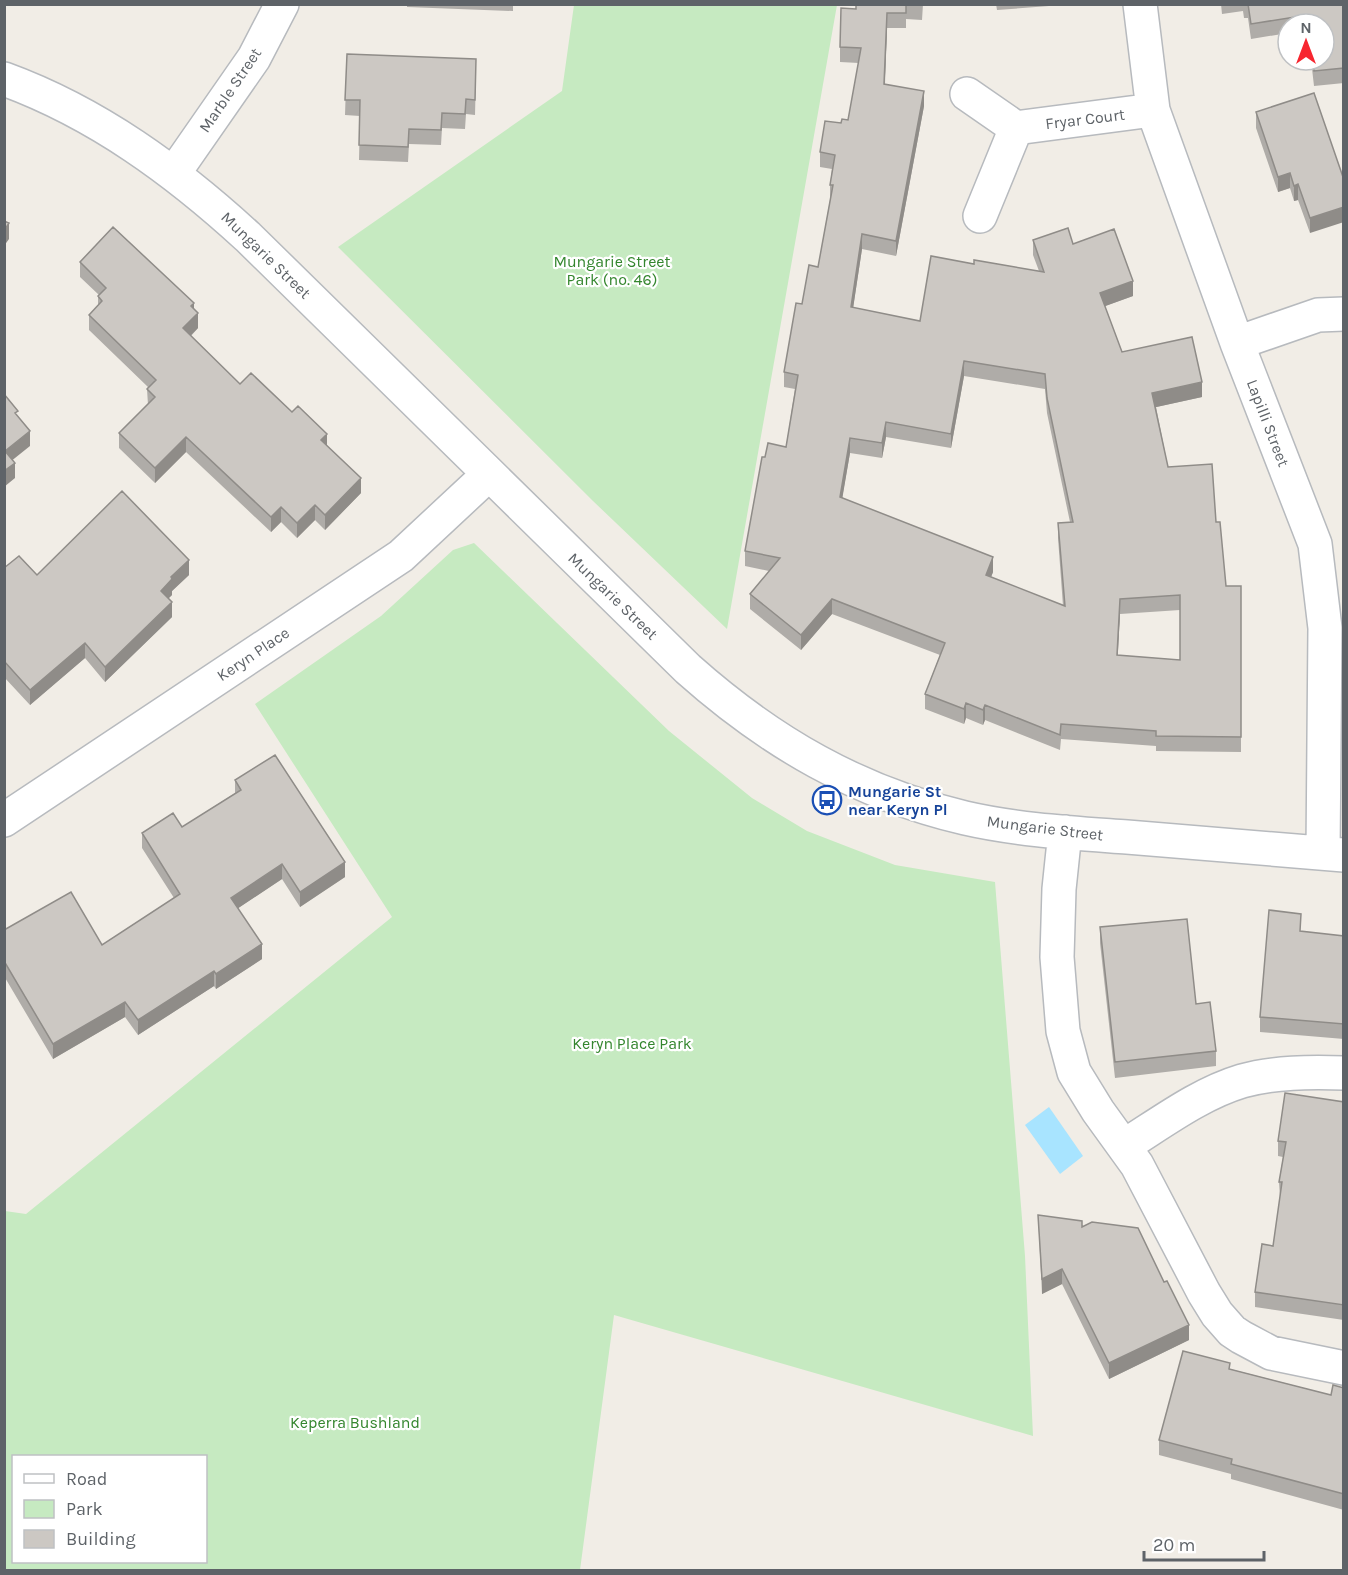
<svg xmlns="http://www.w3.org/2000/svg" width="1348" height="1575" viewBox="0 0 1348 1575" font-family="Karla,sans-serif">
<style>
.green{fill:#c6eac1;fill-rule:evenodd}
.water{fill:#a8e4ff}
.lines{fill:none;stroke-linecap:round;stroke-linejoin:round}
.minor-casing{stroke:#b7babe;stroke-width:36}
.minor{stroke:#fff;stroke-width:33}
.wall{fill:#afaca8;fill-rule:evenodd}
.shaded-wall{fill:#8f8c88}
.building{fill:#ccc8c3;stroke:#8f8c88;stroke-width:1.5;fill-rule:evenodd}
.labels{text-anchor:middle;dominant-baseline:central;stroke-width:4.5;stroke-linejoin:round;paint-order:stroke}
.street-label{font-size:16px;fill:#5e6368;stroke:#fff}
.park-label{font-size:16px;fill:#34862e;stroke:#fff}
.transit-label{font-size:16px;font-weight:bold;fill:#164399;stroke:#fff;text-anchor:start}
</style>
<rect width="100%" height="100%" fill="#f1ede6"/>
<path class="green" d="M574,5H837L727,629L593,501L338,247L562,91Z
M474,543L669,731L752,798L807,831L895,865L995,882L1025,1256L1033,1436L614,1315L580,1570H5V1211L26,1214L392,917L255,704L381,616L453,550ZM206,1456V1562H14V1456Z"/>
<path class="water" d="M1049,1107L1083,1156L1060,1174L1025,1125Z"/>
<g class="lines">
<g class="minor-casing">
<path id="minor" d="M1140,4L1153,110L1237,343L1315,544L1325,628L1323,853
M4,79C97,113 176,171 248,237L688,669C770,742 858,793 965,818C1017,830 1073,833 1127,837C1199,843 1271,849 1344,855
M967,94L1016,128L1153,110
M174,173L254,58L282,4
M980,216L1016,128
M1237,343L1318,315L1344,314
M4,820L401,556L489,474
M1065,832L1059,889L1057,957L1063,1031L1074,1072L1098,1111L1137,1165L1204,1293L1217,1314L1232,1331L1241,1337L1271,1353L1344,1368
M1124,1146C1161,1123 1199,1094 1242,1081C1274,1072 1310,1072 1344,1073"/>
</g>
<use href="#minor" class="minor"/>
</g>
<path class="wall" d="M407,4H513V11L407,7Z
M856,4H923L922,20L906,19V28H887L885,84L924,106L896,256L862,249L853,308L920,321L974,264L1039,271L1033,255V240L1073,244L1133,296L1105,306L1122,352L1202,397L1156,407L1168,467L1216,522L1226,586H1241V752L1156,751V746L1061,739L1060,750L985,720L983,725L966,718L964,724L925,709V694L940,655L832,614L801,650L750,609V594L769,571L745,566V551L765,457L786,447L795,389L784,387V372L802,304L818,267L830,200V185L832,169L820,167V152L841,123L848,120L859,63L840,62V47L856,9ZM964,376L1045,389L1047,413L1070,522L1058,523V538L1063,606L991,577L993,572L842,498L850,453L882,458L886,437L951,448ZM1180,610V660L1117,655L1120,614Z
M996,4H1049V6L997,10Z
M1221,4H1344V83L1314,86L1311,60H1324V24H1288V33L1251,39L1248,18H1244L1243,11L1222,14Z
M347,54L476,74L475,115L466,114L465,129L442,128L441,145L409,144L408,162L359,160L360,116L345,115Z
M1314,93L1310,233L1298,200L1294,201L1290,188L1278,192L1256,128V112Z
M80,262L194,309L198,328L191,336L240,384L327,447L361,493L325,530L315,520L297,538L281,522L271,532L186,452L155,483L119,448V433L148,405L147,389L148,387L89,330V315L98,306V296L99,295L80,277Z
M4,568L37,575H189L172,591V595L168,598L172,617L105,682L85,658L30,705L4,677Z
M235,780L345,877L300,907L282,879L238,908L262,959L216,989L214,986L138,1035L125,1017L53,1059L4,976V930L102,945L174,898L142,848V833L182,827L235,793Z
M1100,927L1196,1004L1216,1051V1066L1115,1078L1100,943Z
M1301,932L1344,936V1039L1260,1032V1017Z
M1344,1102V1320L1255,1307V1292L1273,1246L1280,1197L1279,1182L1283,1157L1278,1156V1141Z
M1038,1215L1082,1227L1164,1282L1189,1340L1109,1379L1062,1284L1042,1294Z
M1230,1369L1331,1395L1344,1388V1510L1231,1479V1474L1159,1455V1440Z"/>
<path class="shaded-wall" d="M887,13V28L884,99V84Z
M924,91V106L896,256V241Z
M1290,173V188L1278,192V177Z
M1298,184V200L1294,201V186Z
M1344,207V222L1310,233V218Z
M9,223V239L4,246V231Z
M862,234V249L851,322V307Z
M1133,281V296L1100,308V293Z
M194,303V317L198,313V328L183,343V328L191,306Z
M964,361V376L951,448V434Z
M1202,382V397L1152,408V393Z
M886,422V437L882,458V443Z
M30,431V446L5,466V451Z
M327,434V449L321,440Z
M186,437V452L155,483V468Z
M850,438V453L840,512V497Z
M15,463V478L4,487V471Z
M361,478V493L325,530V515Z
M315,505V520L297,538V523Z
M281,507V522L271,532V517Z
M993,557V572L986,590V575Z
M189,560V575L172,591V595L161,606V591L171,577Z
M832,599V614L801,650V635Z
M1120,599V614L1117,670V655Z
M172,602V617L105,682V667Z
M85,643V658L30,705V690Z
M966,703V718L964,724V709Z
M985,705V720L983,725V710Z
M345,862V877L300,907V892Z
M282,864V879L231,913V898Z
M262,944V959L216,989V974Z
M214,971V986L138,1035V1020Z
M125,1002V1017L53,1059V1044Z
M1062,1269V1284L1042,1294V1279Z
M1189,1325V1340L1109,1379V1363Z"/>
<path class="building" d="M856,4H906V13H887L884,84L924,91L896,241L862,234L851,307L920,321L931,256L974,264V260L1044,272L1033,240L1068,228L1073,244L1114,229L1133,281L1100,293L1122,352L1192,337L1202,382L1152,393L1168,467L1212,464L1216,522H1220L1226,586H1241V737L1156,736V731L1061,724L1060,735L985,705L983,710L966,703L964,709L925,694L945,643L832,599L801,635L750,594L780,558L745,551L762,457H765L768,443L786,447L798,375L784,372L796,303L802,304L809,265L818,267L833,185H830L835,155L820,152L825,121L841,123L842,119L848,120L861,48L840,47L841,8L856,9ZM964,361L1045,374L1047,398L1073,522L1058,523L1065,606L986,575L993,557L840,497L850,438L882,443L886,422L951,434ZM1180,595V660L1117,655L1120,599Z
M1248,4H1344V68L1314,71L1313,60H1324V24H1308L1307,15L1251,24Z
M347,54L476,59L475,100L466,99L465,114L442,113L441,130L409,129L408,147L359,145L360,100H345Z
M1314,93L1344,180V207L1310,218L1298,184L1294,186L1290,173L1278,177L1256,112Z
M4,221L9,223L4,231Z
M113,227L194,303L191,306L198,313L183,328L240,384L251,373L292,412L298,406L327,434L321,440L361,478L325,515L315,505L297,523L281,507L271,517L186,437L155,468L119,433L155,397L147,389L156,380L89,315L102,301L98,296L106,288L80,262Z
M4,394L18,411L15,413L30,431L5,451L15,463L4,471Z
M122,491L189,560L171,577L172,579L161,591L172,602L105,667L85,643L30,690L4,661V568L19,556L37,575Z
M275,755L345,862L300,892L282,864L231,898L262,944L216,974L214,971L138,1020L125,1002L53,1044L4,961V930L71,892L102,945L180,894L142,833L173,813L182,827L241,790L235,780Z
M1269,910L1301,914L1300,931L1344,936V1024L1260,1017Z
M1187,919L1196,1004L1210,1002L1216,1051L1115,1062L1100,927Z
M1285,1093L1344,1102V1305L1255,1292L1262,1244L1273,1246L1282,1182H1279L1286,1142L1278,1141Z
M1038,1215L1082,1221V1227L1092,1222L1138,1228L1164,1282L1167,1281L1189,1325L1109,1363L1062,1269L1042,1279Z
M1183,1351L1230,1363L1229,1369L1331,1395L1333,1385L1344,1388V1494L1231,1464L1232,1459L1159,1440Z"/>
<defs>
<g id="bus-ring" transform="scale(1.5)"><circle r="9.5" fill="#fff" stroke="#1a4fb4" stroke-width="1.5"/><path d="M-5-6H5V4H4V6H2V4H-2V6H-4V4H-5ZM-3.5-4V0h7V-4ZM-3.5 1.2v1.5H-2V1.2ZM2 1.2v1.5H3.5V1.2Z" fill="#1a4fb4"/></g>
</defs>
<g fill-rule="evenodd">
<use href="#bus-ring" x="827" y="800"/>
</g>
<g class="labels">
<g class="street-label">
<text transform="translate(230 90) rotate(-56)">Marble Street</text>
<text transform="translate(1085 119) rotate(-7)">Fryar Court</text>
<text transform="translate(266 255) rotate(44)">Mungarie Street</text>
<text transform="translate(1268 423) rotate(69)">Lapilli Street</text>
<text transform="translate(613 596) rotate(44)">Mungarie Street</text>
<text transform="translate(253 654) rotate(-34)">Keryn Place</text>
<text transform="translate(1045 828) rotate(7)">Mungarie Street</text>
</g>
<g class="park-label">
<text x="612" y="261">Mungarie Street<tspan x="612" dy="18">Park (no. 46)</tspan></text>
<text x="632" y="1043">Keryn Place Park</text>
<text x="355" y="1422">Keperra Bushland</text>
</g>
<g class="transit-label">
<text x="848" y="791">Mungarie St<tspan x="848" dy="18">near Keryn Pl</tspan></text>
</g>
</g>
<rect width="1348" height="1575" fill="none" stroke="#5e6368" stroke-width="12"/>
<rect x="12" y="1455" width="195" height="108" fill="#ffffff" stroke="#bfc1c3" stroke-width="1.5"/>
<rect x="24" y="1474" width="30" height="9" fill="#ffffff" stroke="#bfc1c3" stroke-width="1.5"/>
<text x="66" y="1485" font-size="18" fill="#5e6368">Road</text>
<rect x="24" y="1500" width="30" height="18" fill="#c6eac1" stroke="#bfc1c3" stroke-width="1.5"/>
<text x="66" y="1515" font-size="18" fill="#5e6368">Park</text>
<rect x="24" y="1530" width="30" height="18" fill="#ccc8c3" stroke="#bfc1c3" stroke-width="1.5"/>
<text x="66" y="1545" font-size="18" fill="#5e6368">Building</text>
<g transform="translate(1306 42)"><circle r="28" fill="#ffffff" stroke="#bfc1c3" stroke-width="1.5"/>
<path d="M0-4.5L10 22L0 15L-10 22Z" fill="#f7262f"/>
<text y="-9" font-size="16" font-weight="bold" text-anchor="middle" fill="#5e6368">N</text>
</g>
<path d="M1144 1551v9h120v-9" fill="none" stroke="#5e6368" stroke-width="3"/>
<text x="1153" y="1551" font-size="18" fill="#5e6368" stroke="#ffffff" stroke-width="4.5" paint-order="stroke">20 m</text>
</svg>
